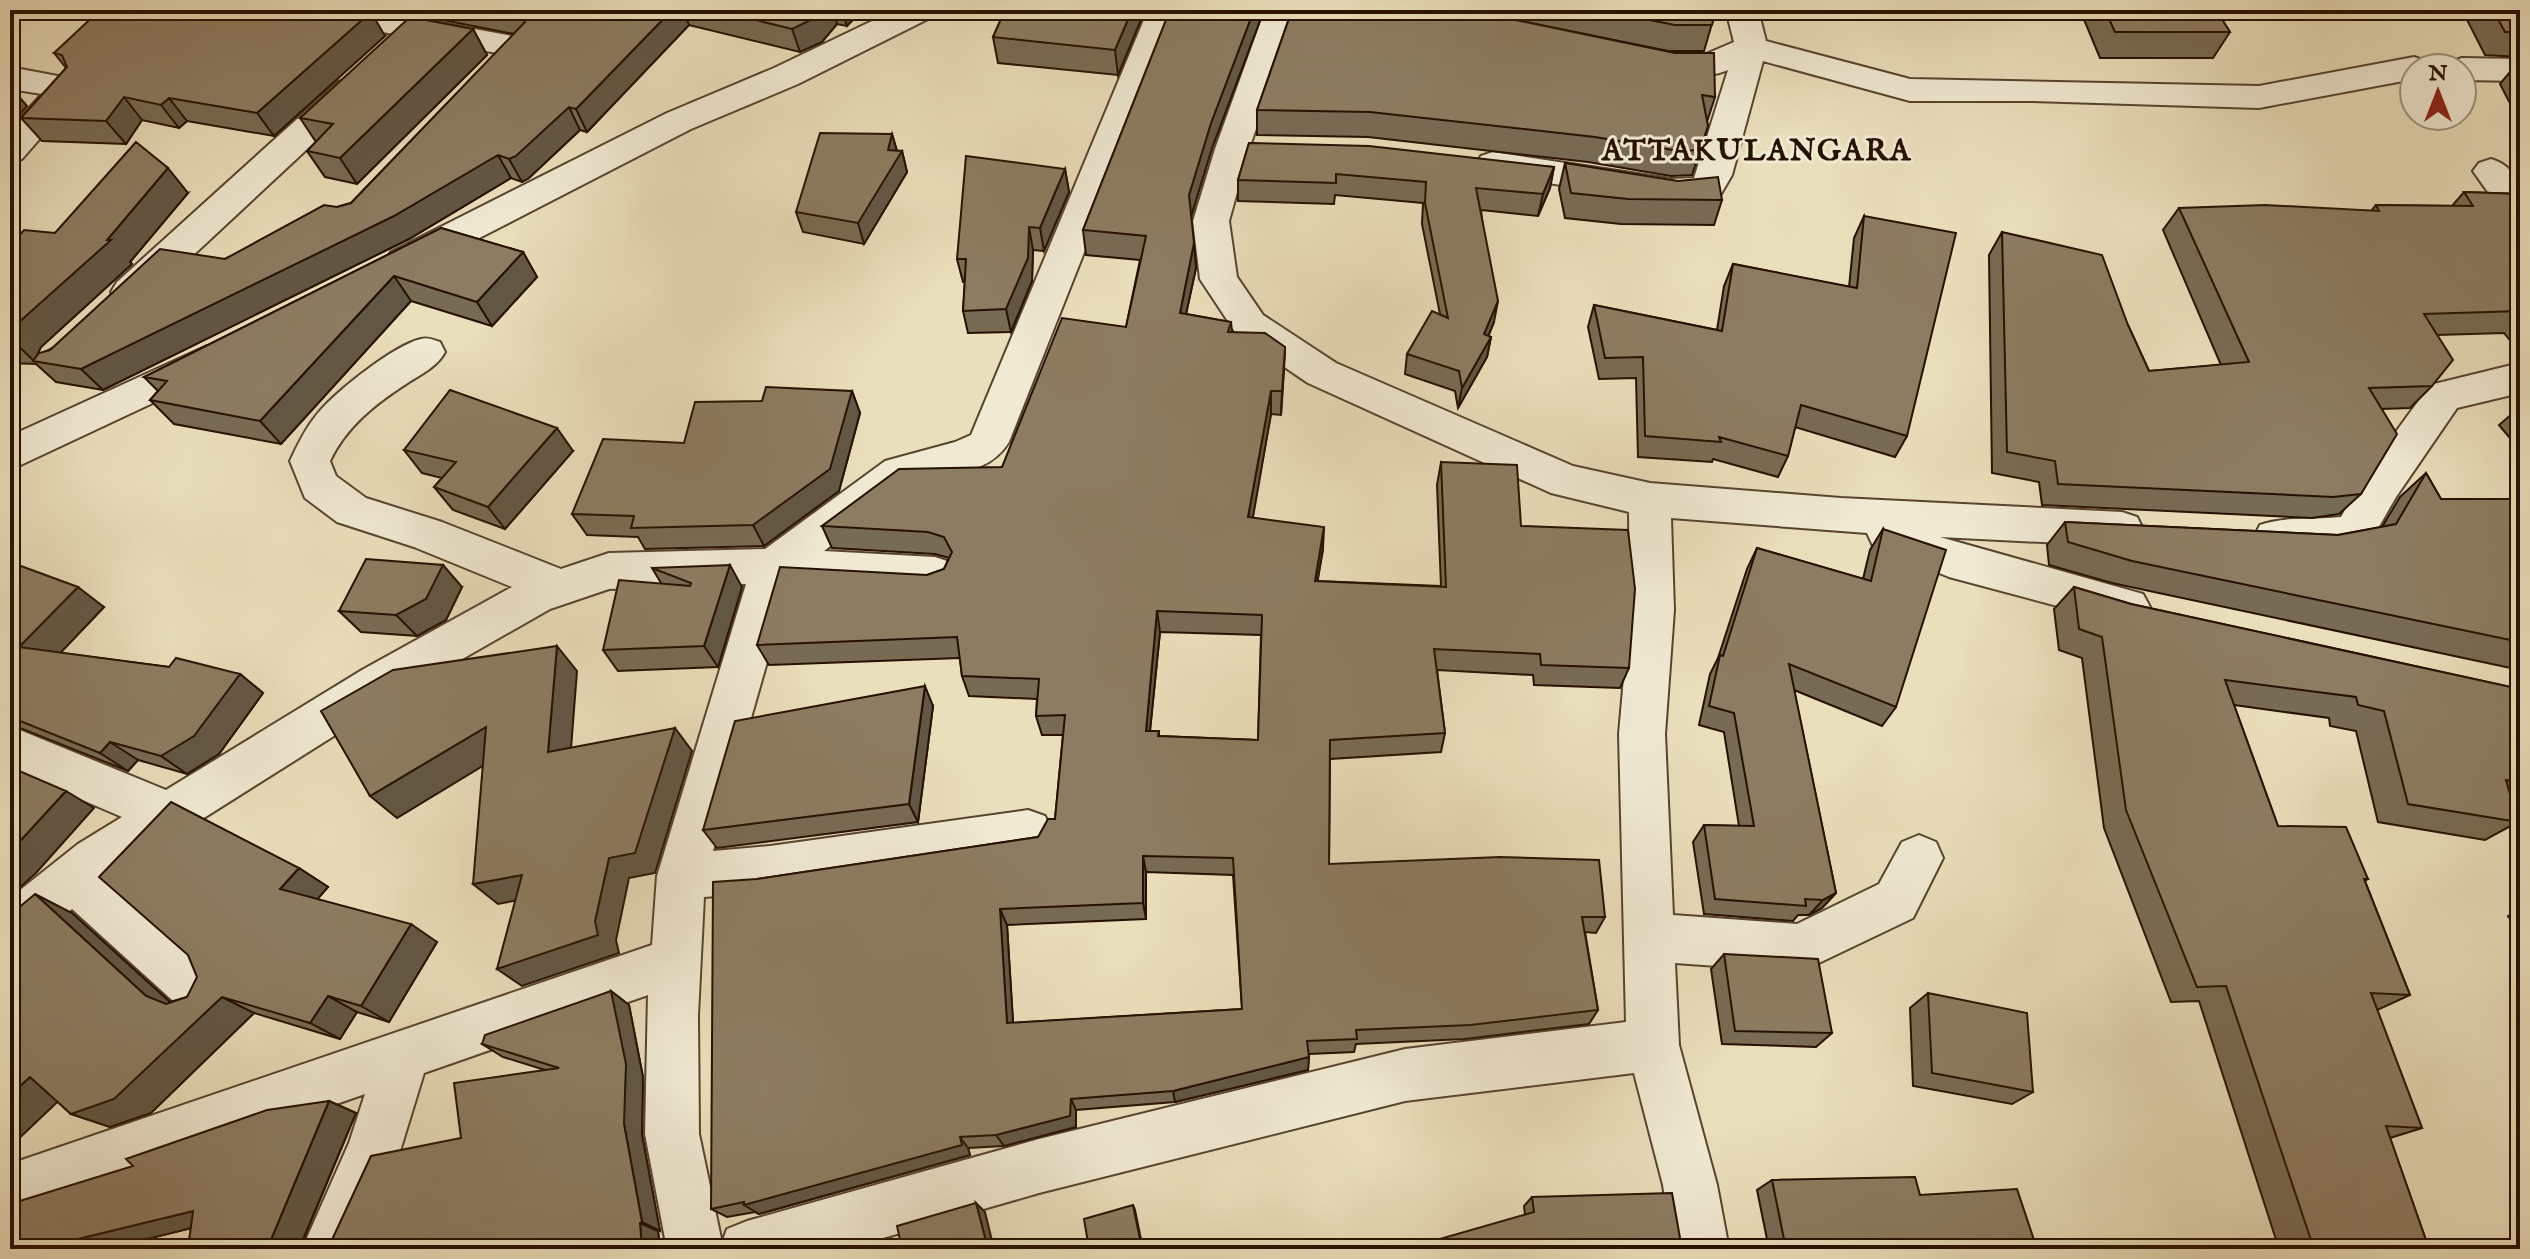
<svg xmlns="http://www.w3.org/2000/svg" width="2530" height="1259" viewBox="0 0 2530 1259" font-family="'IM FELL English',serif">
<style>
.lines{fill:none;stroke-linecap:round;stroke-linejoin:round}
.service-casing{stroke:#57442f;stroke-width:4}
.minor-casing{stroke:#57442f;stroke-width:4}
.service{fill:#f1ead3;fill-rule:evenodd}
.minor{fill:#f1ead3;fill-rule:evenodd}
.wall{fill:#786b53;stroke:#261100;stroke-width:2;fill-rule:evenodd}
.shaded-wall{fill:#625744;stroke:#261100;stroke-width:2}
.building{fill:#8c7c61;stroke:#261100;stroke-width:2;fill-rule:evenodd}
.labels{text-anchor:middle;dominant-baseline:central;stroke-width:6;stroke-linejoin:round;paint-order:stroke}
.far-district-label{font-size:30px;font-weight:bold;letter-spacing:2px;fill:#261100;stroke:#f1ead3}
</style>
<rect width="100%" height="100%" fill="#eadfbb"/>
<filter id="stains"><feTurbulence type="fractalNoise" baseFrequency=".0025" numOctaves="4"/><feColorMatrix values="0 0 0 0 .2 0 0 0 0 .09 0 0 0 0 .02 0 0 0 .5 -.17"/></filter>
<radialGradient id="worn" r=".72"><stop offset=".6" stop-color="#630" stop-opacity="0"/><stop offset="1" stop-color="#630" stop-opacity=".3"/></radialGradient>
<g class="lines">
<g class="service-casing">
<path id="service" d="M423,10H442L424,32H410L407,28Z"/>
</g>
<g class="minor-casing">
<path id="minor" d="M301,10H371L518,37L530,40L534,47L530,54L518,57L317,20L306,17Z
M895,10H937L932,17L798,84L691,129L417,270L404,274L391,270L386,261L391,252L667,113L774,68Z
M1148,10H1180L1009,442C984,481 944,467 909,487C879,504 852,530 824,551L935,557L950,562L956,575L950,588L935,593L789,585L713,851L770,846L1028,810L1045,816L1052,832L1045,848L1028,854L770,892L704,897L698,1015L699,1134L722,1243L727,1229L747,1221L1039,1139L1405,1049L1626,1022L1619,734L1630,610L1629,512L1551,493L1308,383L1237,335L1200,279L1193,221L1215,149L1265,10H1297L1249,149L1229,221L1237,277L1263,315L1336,363L1573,466L1650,483L1841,498L2122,512L2137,517L2143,529L2137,541L2122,546L1940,537L2143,594L2150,607L2143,620L2128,625L1949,577L1873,546L1867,533L1671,518L1674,610L1665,734L1673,915L1797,924L1879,884L1902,842L1919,835L1936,842L1943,858L1913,918L1800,972L1675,963L1679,1045L1717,1185L1729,1249H1673L1663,1185L1634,1073L1405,1101L1039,1193L845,1249H667L645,1134L648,995L424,1073L401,1148L358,1249H302L349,1143L365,1094L10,1218V1164L652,945L657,876L746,584L609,589L550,609L394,698L112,876L109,878L219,974L227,992L219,1010L201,1017L183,1010L72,909L28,946L10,953V898L78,844L122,817L10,769V726L166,790L362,670L512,587L414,547L337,522L305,498L290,461C297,446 304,431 315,417C332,394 394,345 421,339C428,337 433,340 440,342L445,352C437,367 421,374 406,384C375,404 346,427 330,461L336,476L366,498L442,522L561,569L609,553L765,549L885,461L955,442L971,435Z
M1726,10H1758L1766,41L1910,79L2259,86L2414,57L2426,61L2431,68H2414V79L2259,108L2030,101H1910L1763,61L1732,175L1718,199L1671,203L1481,172L1476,164L1481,156L1493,152L1671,179L1694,178L1728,70C1705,80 1669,77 1645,70L1640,63L1645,56L1657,53L1706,54L1734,42Z
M2462,58L2520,59V81L2462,80V68H2446L2450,62Z
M10,67L79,80L84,88L22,159L10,163V129L42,94L10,89Z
M350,79L362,82L367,90L362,98L143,302L130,306L117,302L111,292L117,282L338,82Z
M2491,159C2522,168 2520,195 2520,222L2507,219L2473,171L2479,163Z
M207,346L221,351L226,361L221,371L10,470V436Z
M2520,363V393L2457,408L2396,497L2369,544C2335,555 2294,561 2260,549L2254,537L2260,525C2285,516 2314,520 2341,517L2366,473L2430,385Z"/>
</g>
<use href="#service" class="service"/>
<use href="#minor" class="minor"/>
</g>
<path class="wall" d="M387,10H420L415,15Z
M433,10H862L847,26L837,24L822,42L800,52L689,25L587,132L580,130L529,178L522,182L511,178L409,239L103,390L56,382L36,364L10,363V246L188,193L130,262L132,264L41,347L35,357L225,259L337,207L351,203L514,34L438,19Z
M1005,10H1145L1118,75L998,63L993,37Z
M1170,10H1264L1212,148L1191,217L1196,268L1186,314L1231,322L1232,332L1285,347L1281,415L1271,414L1252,518L1323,549L1317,581L1441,586L1437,485L1441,462L1521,526L1629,668L1620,688L1534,685L1533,675L1437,670L1445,733L1441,752L1330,759L1329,864L1605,917L1596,933L1585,932L1598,1010L1589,1024L1465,1039L1356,1044L1354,1052L1309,1054L1308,1070L1175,1102L1076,1110V1127L1004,1146L968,1148L970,1155L759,1214L755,1212L727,1217L711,1209L757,879L1038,837L1055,819L1063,735H1042L1036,716L1037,699L969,696L962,676L960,658L769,665L757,645L927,575L944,569L949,558L935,554L832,548L822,526L1002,467L1126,327L1140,260L1086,255L1083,230ZM1160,632L1261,635L1258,740L1159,736V731H1150ZM1146,872L1233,875L1242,1009L1013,1023L1007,925L1146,919Z
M1292,10L1715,97L1707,122L1708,126L1692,175L1671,176L1588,162L1368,137L1257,135V110Z
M1467,10H1716L1704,51H1668Z
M2080,10H2216L2230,32L2213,58H2100Z
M2462,10H2520V57L2485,55Z
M473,29L487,55L357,184L325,177L307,151L316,142L300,118Z
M385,36L274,136L187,121L179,128L142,120L126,144L42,141L21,118L66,68L54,53Z
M2520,60V119H2518L2500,84Z
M892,134L897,151H902L907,172L864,244L803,232L796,212Z
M1249,143L1554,167L1550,188L1538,216L1481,210L1494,322L1488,336L1491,337L1487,357L1458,408L1455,391L1405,374L1407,354L1440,314L1422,224L1423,203L1335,195L1334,204L1238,201V180Z
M1565,163L1722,200L1714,225L1621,224L1565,218L1559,189Z
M1065,169L1069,192L1044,251L1033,250L1032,281L1011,332L968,333L963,311L965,282H963L957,259Z
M2464,192L2520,194V353L2504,333L2437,335L2432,386L2410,408L2381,409L2361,494L2339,514L2312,518L2042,505L2039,482L1992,473L1989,255L2002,232L2128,325L2149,371L2221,365L2163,230L2179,208L2371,211L2376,205L2452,206Z
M1864,216L1907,436L1895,457L1795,427L1788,456L1778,477L1713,459L1712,462L1638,457L1636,378L1599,379L1588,327L1594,305L1717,330L1724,286L1733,264L1849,287L1854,238Z
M441,228L523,252L537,277L492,326L411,301L281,444L174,424L150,400L158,391L144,377Z
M852,391L860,413L839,491L764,546L645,549L638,537L587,535L572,514L684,443L762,401Z
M2520,407V450L2499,425Z
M404,450L573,451L505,529L453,510L434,487L442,478L422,473Z
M2426,473L2441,499H2520V670L2112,583L2049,565L2047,545L2065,522L2338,535L2382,527L2400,497Z
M1883,529L1896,707L1882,726L1794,690L1836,893L1822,908L1809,915H1798L1793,921L1704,914L1693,842L1704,825L1739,826L1724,732L1699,725L1710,674L1718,658L1747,569L1757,548L1863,579L1870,550Z
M10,562L104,607L60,653L169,667L240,674L263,693L219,754L187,774L138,760L128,771L10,724Z
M652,568L742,587L718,667L618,671L603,650L661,583Z
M462,587L446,620L417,636L361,632L339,611Z
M2074,587L2131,604L2520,689V774L2518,773L2520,783L2509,790L2518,822L2485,840L2378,822L2356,731L2330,726L2329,718L2234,705L2278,826L2368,879L2365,881L2410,995L2377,1010L2422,1128L2390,1138L2427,1243L2434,1249H2279L2199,1001L2171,1002L2104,828L2082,658L2059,650L2054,609Z
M933,706L918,822L717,848L703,830Z
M299,868L328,887L317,899L437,942L389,1022L357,1012L340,1039L254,1013L151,1113L110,1127L71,1114L58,1102L72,913L170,1002L187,997Z
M2520,910V933L2508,916Z
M1724,954L1832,1033L1816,1047L1722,1044L1711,969Z
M611,991L629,1005L643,1077L642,1135L660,1231H658L660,1249H188L191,1228L107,1249H10L133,1166L329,1101L356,1113L302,1243L330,1244L545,1070L503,1057L482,1044Z
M1928,993L2033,1092L2012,1104L1913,1086L1910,1008Z
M1772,1180L1920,1195L2037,1249H1769L1757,1190Z
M1532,1197L1682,1249L1525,1215L1524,1206Z"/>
<path class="shaded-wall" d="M672,10H683L689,25L587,132L576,109Z
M822,10H833L837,24L822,42L800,52L792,29Z
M842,10H862L847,26Z
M1132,10H1145L1118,75L1115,50Z
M1254,10H1264L1212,148L1190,220L1189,195L1211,123Z
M371,12L385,36L274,136L257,113Z
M473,29L487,55L357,184L340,158Z
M10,86L27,106L10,125Z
M124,97L142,120L126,144L106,121Z
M169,98L187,121L179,128L161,105Z
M569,107L580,130L529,178L522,182L509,159Z
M892,134L898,155L902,151L907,172L864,244L858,223L888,150Z
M498,155L511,178L409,239L103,390L81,369Z
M1554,167L1550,188L1538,216L1543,194Z
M168,168L188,193L130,262L132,264L41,347L34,361L13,341L11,335L17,324L107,240Z
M1065,169L1069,192L1044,251L1040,228Z
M1029,227L1033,250L1032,281L1011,332L1006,309Z
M1194,243L1196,268L1181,337L1180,313Z
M523,252L537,277L492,326L477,302Z
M394,276L411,301L281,444L260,421Z
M1498,301L1494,322L1481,354L1484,334Z
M1491,337L1487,357L1458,408L1462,388Z
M1285,347L1284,371L1281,415L1282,391Z
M852,391L860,413L839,491L764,546L753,525Z
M1271,391V414L1249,540L1248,517Z
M557,428L573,451L505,529L488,507Z
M1324,527L1323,549L1314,603L1315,581Z
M443,565L462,587L446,620L417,636L396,615Z
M730,565L742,587L718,667L704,646Z
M78,587L104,607L47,667L19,647Z
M1157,611L1160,632L1148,750L1146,731Z
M557,646L577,671L569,774L548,752Z
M240,674L263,693L219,754L187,774L161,756Z
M925,686L933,706L918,822L909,804Z
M486,727L509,750L397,818L370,796Z
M675,728L692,751L655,873L629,878L616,940L619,953L522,986L497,969L595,921L609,858Z
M110,742L138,760L128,771L100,753Z
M66,791L94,808L36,873L10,896V852Z
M1143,856L1146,872V919L1143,903Z
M299,868L328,887L310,908L280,889Z
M522,875L545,895L498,904L473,884Z
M1836,893L1822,908L1809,915L1823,900Z
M35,894L72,913L181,1012L146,996Z
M1000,909L1007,925L1014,1037L1007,1023Z
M411,924L437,942L389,1022L361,1006Z
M611,991L629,1005L643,1077L642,1135L660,1231L642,1222L624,1124Z
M328,996L357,1012L340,1039L310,1023Z
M222,997L254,1013L151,1113L110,1127L71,1114Z
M1309,1057L1308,1070L1175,1102L1173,1091Z
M30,1077L69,1091L10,1147V1095Z
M1071,1099L1076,1110V1127L1004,1146L996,1135Z
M329,1101L356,1113L299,1249L270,1242Z
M960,1137L968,1148L970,1155L759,1214L744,1205Z
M976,1203L985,1212L994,1249H988Z
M1133,1205L1135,1210L1143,1249H1142Z
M193,1211L224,1220L107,1249H61V1243Z
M640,1223L658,1231L660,1249H642Z"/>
<path class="building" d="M100,10H358L371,12L257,113L169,98L161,105L124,97L106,121L21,118L67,67L62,55L54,53Z
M499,10H672L576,109L569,107L516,156L509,159L498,155L394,216L81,369L33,361L39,353L50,350L160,249L225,259L324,205L337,207L351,203L525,22L519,14Z
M715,10H822L815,18L792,29Z
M1005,10H1132L1115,50L993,37Z
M1170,10H1254L1211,123L1189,195L1194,243L1180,313L1231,322L1228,332L1265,333L1285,347L1282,391H1271L1248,517L1324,527L1315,581L1446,587L1441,462L1517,465L1521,526L1628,530L1635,589L1629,668L1541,665L1540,654L1434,649L1445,733L1330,740L1329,864L1500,857L1599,860L1605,917H1582L1598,1010L1470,1025L1356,1030L1357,1039L1307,1041L1309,1057L1173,1091L1071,1099L1070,1116L996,1135L960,1137L962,1145L744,1205V1202L711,1209L713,882L757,879L1038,837L1048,819H1055L1065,715L1036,716L1039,679L962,676L957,637L757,645L780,567L927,575L944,569L952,552L944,537L928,532L822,526L899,469L1002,467L1062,318L1126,327L1146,236L1083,230ZM1157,611L1262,615L1258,740L1158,736L1159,731H1146ZM1143,856L1233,858L1242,1009L1007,1023L1000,909L1143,903Z
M1292,10H1467L1675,53H1714L1715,97L1702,95L1708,126L1700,150L1679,151L1595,137L1370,112L1257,110Z
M1599,10H1716L1712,25H1675Z
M2105,10H2216L2230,32H2115Z
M2493,10H2520V32H2505Z
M410,17L473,29L340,158L307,151L333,124L300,118Z
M820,133L892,134L888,150L902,151L858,223L796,212Z
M136,142L168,168L107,240H111L17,324L11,335L13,341H10V246L24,230L55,233Z
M1249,143L1369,146L1554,167L1543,194L1476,188L1498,301L1484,334L1491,337L1462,388L1459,371L1407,354L1432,311L1448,318L1425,203L1426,182L1336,174V183L1238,180Z
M966,156L1065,169L1040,228L1029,227L1028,258L1006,309L963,311L966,259H957Z
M1565,163L1678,181L1718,177L1722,200L1628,199L1571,193Z
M2464,192L2520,194V311L2424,314L2453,360L2432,386L2369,388L2397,434L2361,494L2333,497L2058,484L2055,461L2007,452L2002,232L2102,255L2128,325L2149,371L2249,362L2179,208L2265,205L2379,211L2376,205L2473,206Z
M1864,216L1956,233L1907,436L1801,405L1788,456L1719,437L1721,442L1645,436L1643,357L1605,358L1594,305L1722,331L1733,264L1857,288Z
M441,228L523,252L477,302L394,276L260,421L150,400L167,381L144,377Z
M766,387L852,391L830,469L753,525L631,528L634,516L572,514L603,439L684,443L695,402L762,401Z
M450,390L557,428L488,507L434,487L456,462L404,450Z
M2426,473L2441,499H2520V642L2132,561L2068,542L2065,522L2338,535L2396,524Z
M1883,529L1946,550L1896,707L1789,664L1836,893L1823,900L1805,899L1806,906L1715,899L1704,825L1754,826L1734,713L1709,706L1720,655L1723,656L1757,548L1871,581Z
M366,559L443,565L426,599L396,615L339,611Z
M10,562L78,587L19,647L169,667L176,658L240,674L194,736L161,756L110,742L100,753L10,717Z
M730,565L704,646L603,650L619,580L690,586L691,583L652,568Z
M2074,587L2131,604L2520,689V745L2510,743L2520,783L2506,780L2518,822L2408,804L2384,711L2358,705L2356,697L2225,680L2278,826L2346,827L2368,879H2364L2410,995L2371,993L2422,1128L2386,1126L2427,1243H2431L2434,1249H2314L2226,986L2197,987L2126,810L2102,637L2079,629Z
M557,646L548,752L675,728L635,853L609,858L595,921L598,935L497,969L522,875L473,884L486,727L370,796L321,711L393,670Z
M925,686L909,804L703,830L735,721Z
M10,767L66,791L10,852Z
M171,802L299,868L280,889L411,924L361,1006L328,996L310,1023L222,997L114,1099L71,1114L30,1077L10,1095V915L35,894L146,996L166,1004L187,997L197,977L188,955L99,877Z
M1724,954L1818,959L1832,1033L1735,1031Z
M611,991L626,1064L624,1124L642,1222L640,1223L642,1249H188L193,1211L61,1243V1249H10V1204L133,1166L126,1159L267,1110L329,1101L270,1242L330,1244L371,1156L461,1138L454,1083L559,1068L482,1044L485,1035Z
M1928,993L2027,1013L2033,1092L1932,1073Z
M1915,1177L1920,1195L2017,1189L2037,1249H1786L1772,1180Z
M1672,1193L1682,1249H1405L1534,1212L1532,1197Z
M976,1203L988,1249H902L897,1226Z
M1133,1205L1142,1249H1089L1084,1219Z
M747,1244H792V1249H748Z"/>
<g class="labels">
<g class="far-district-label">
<text x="1757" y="152">ATTAKULANGARA</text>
</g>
</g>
<rect width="2530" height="1259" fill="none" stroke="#eadfbb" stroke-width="40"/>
<rect x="12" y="12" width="2506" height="1235" fill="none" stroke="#261100" stroke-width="4"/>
<rect x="20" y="20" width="2490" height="1219" fill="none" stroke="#261100" stroke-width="2"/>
<g transform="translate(2438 92)"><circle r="38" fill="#f1ead3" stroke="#a0937f" stroke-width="2"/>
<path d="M0-6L14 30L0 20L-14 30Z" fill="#8f2418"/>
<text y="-12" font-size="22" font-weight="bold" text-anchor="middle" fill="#261100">N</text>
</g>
<rect width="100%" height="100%" filter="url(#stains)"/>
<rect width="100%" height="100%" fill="url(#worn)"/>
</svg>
